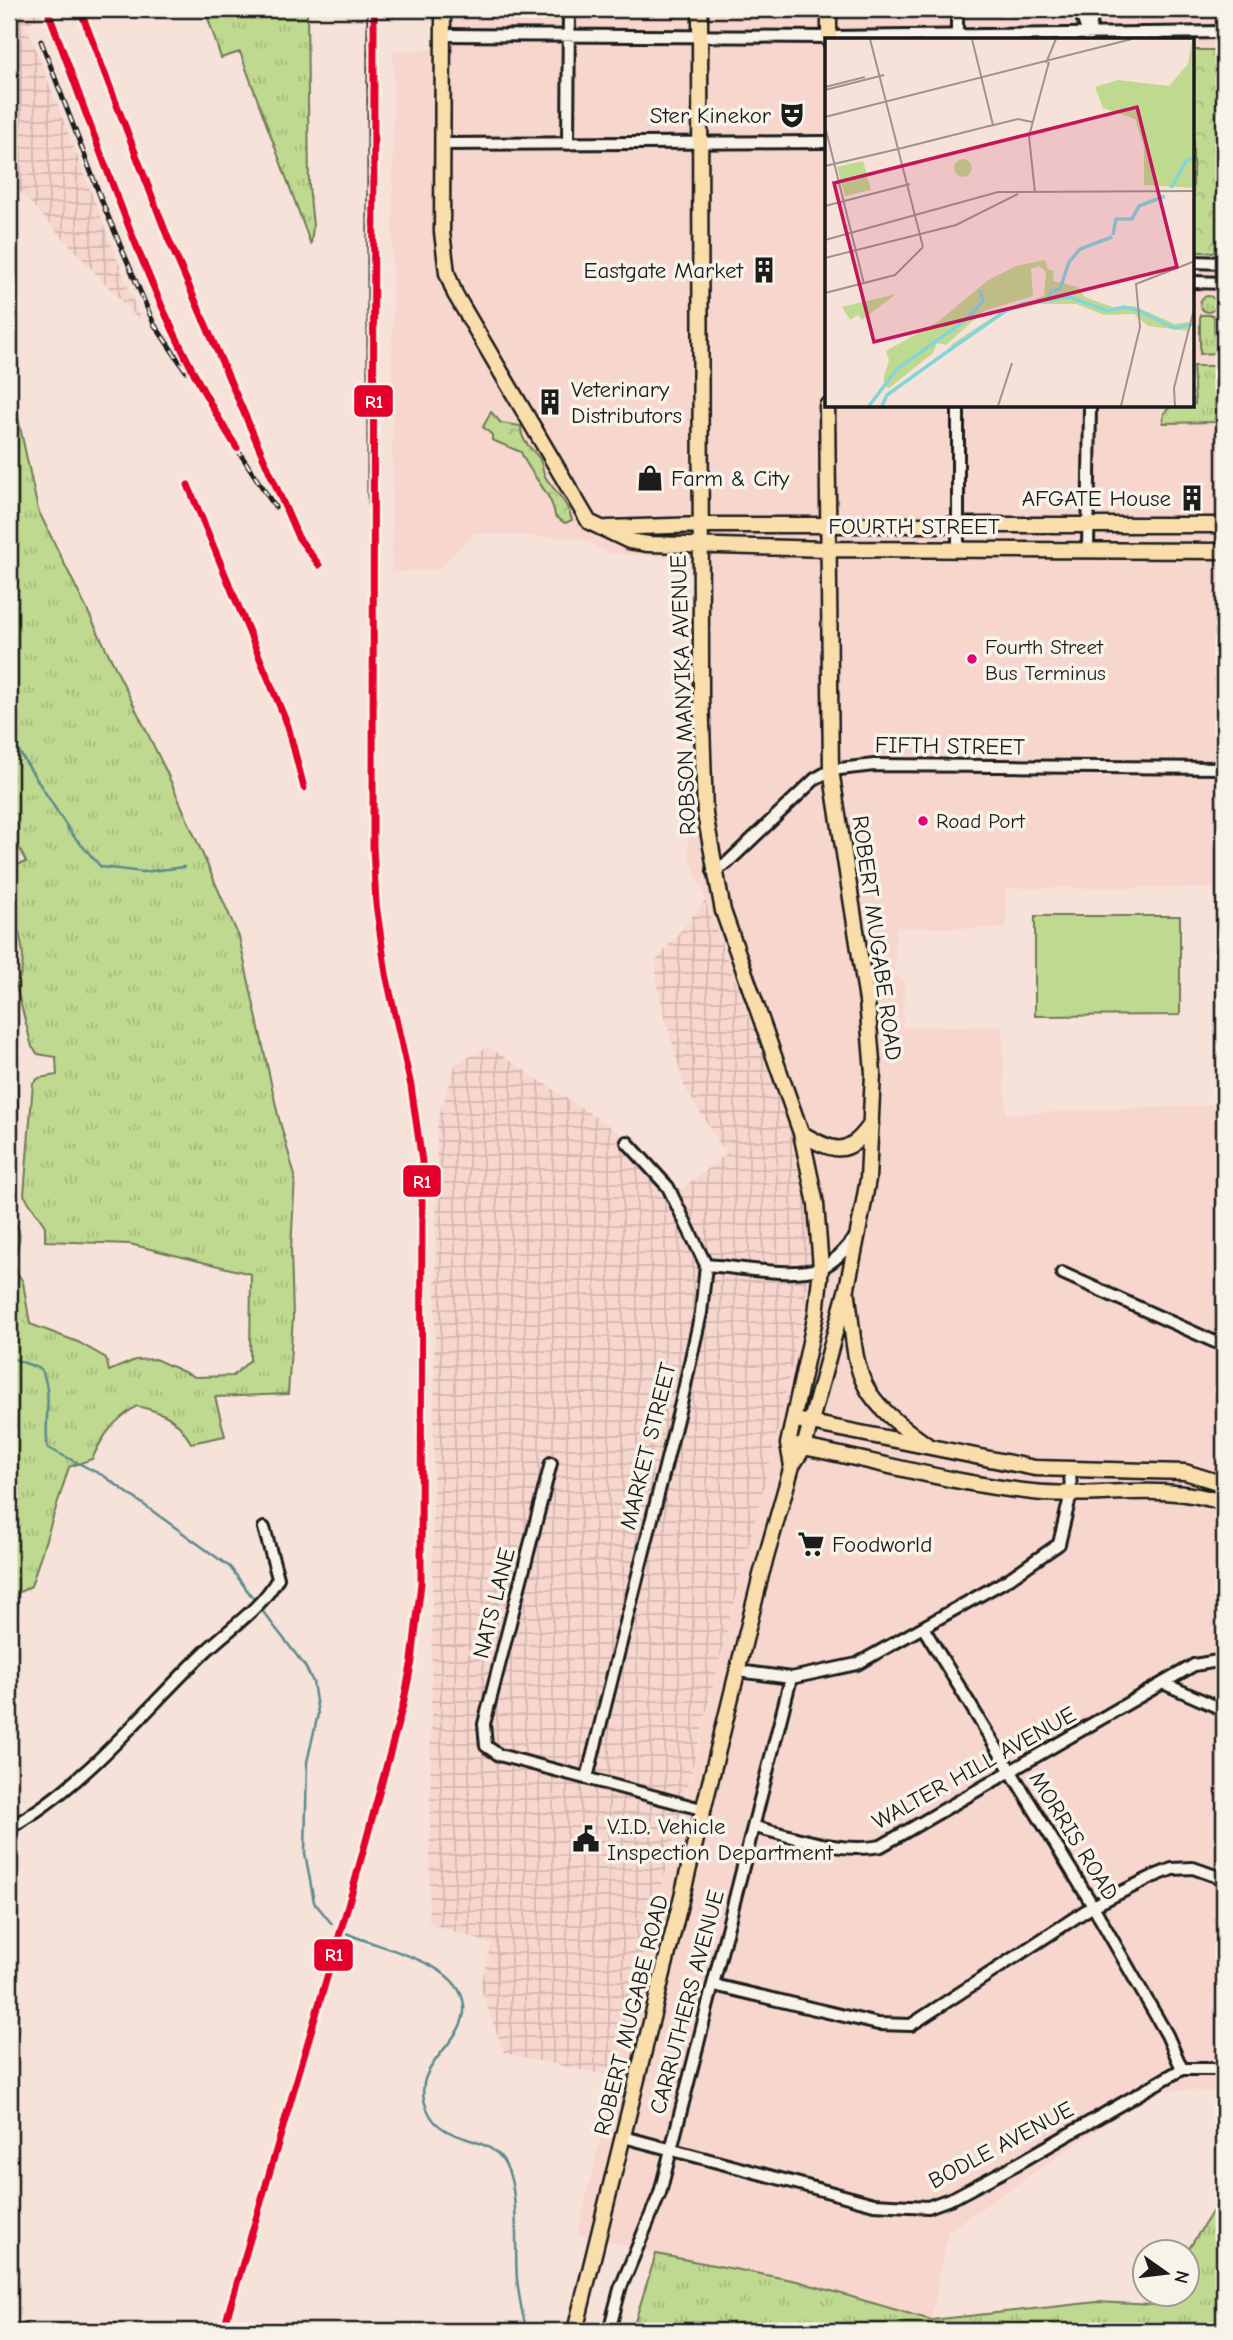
<svg xmlns="http://www.w3.org/2000/svg" width="1233" height="2340" viewBox="0 0 1233 2340" font-family="'Comic Neue',sans-serif">
<style>
.built{fill:#f7d6ce;fill-rule:evenodd}
.industrial{fill:url(#industrial-grid)}
.grass{fill:url(#grass-tufts);stroke:#6e7a56;stroke-width:2}
.forest{fill:url(#forest-crowns);stroke:#6e7a56;stroke-width:2}
.pitch{fill:#bfd990;stroke:#6e7a56;stroke-width:2}
.lines{fill:none;stroke-linecap:round;stroke-linejoin:round}
.stream{stroke:#5a8a8f;stroke-width:2.5}
.minor-casing{stroke:#1c1c1c;stroke-width:16}
.major-casing{stroke:#1c1c1c;stroke-width:19}
.minor{stroke:#f7f3e8;stroke-width:10}
.major{stroke:#f9deab;stroke-width:14}
.rail-casing{stroke:#1c1c1c;stroke-width:5}
.rail{stroke:#f7f3e8;stroke-width:2.5;stroke-dasharray:8;stroke-linecap:butt}
.rail-1-casing{stroke:#f7f3e8;stroke-width:12}
.rail-1{stroke:#e4002b;stroke-width:7}
.bus-dot{fill:#e5007d;stroke:#f7f3e8;stroke-width:2.5}
.labels{text-anchor:middle;dominant-baseline:central;stroke-width:7;stroke-linejoin:round;paint-order:stroke}
.bus-label{font-size:21px;fill:#1c1c1c;stroke:#f7f3e8;text-anchor:start}
.poi-label{font-size:23px;fill:#1c1c1c;stroke:#f7f3e8;text-anchor:start}
.street-label{font-size:23px;fill:#1c1c1c;stroke:#f7f3e8}
.inset-river{fill:none;stroke:#83d4db;stroke-width:3.5}
.inset-road{fill:none;stroke:#9f938d;stroke-width:2}
.view{fill:#c2185b;fill-opacity:0.15;stroke:#c2185b;stroke-width:3.5}
.inset-edge{fill:none;stroke:#1c1c1c;stroke-width:3.5}
.line-badge{stroke:#f7f3e8;stroke-width:2.5}
.badge-label{font-size:19px;text-anchor:middle;font-weight:bold;fill:#fff}
</style>
<defs>
<pattern id="industrial-grid" width="8" height="8" patternUnits="userSpaceOnUse" patternTransform="scale(1.75)"><rect width="8" height="8" fill="#f7d6ce"/><path d="M0 4h8M4 0v8" fill="none" stroke="#d3b7b0"/></pattern>
<pattern id="grass-tufts" width="24" height="20" patternUnits="userSpaceOnUse" patternTransform="scale(1.75)"><rect width="24" height="20" fill="#bfd990"/><path d="M3 7l-1-3M5 7V3M7 7l1-3M15 17l-1-3M17 17v-4M19 17l1-3" fill="none" stroke="#a4ba7c"/></pattern>
<pattern id="forest-crowns" width="20" height="18" patternUnits="userSpaceOnUse" patternTransform="scale(1.75)"><rect width="20" height="18" fill="#bfd990"/><path d="M2 6a3 3 0 1 1 6 0M12 15a3 3 0 1 1 6 0" fill="none" stroke="#a4ba7c"/></pattern>
</defs>
<rect width="100%" height="100%" fill="#f7e2d9"/>
<filter id="ink" filterUnits="userSpaceOnUse"><feTurbulence type="fractalNoise" baseFrequency=".0143" numOctaves="2"/><feDisplacementMap in="SourceGraphic" scale="14" xChannelSelector="R" yChannelSelector="G"/><feConvolveMatrix kernelMatrix="1 2 1 2 8 2 1 2 1" color-interpolation-filters="sRGB"/></filter>
<g filter="url(#ink)">
<path class="built" d="M434,9H1224V2092L1158,2089L948,2231L931,2320L577,2234L777,1434L804,1307L810,1251L781,1101L688,853L695,560L608,553L584,539L475,533L437,570L392,572L393,51L434,49ZM827,40H1193V406H827ZM1006,888H1217L1213,1105L1006,1114L1002,1026L903,1027L904,980L894,976L896,927L1006,929Z"/>
<path class="industrial" d="M9,9H58L26,24L142,323L9,180Z
M705,901L781,1101L803,1175L810,1251L804,1307L777,1434L614,2077L504,2053L480,1986L491,1944L429,1923L437,1122L456,1063L489,1047L630,1140L681,1190L726,1154L684,1086L657,987L656,961Z"/>
<path class="grass" d="M205,9H307L309,186L313,226L311,245L240,52L221,58Z
M1200 304a8 8 0 1 1 16 0a8 8 0 1 1-16 0Z
M1200,315H1214L1215,353L1200,354Z
M1193,366H1215V422L1163,423L1164,413L1171,406L1195,404Z
M9,376L38,510L167,773L239,937L278,1115L295,1176L291,1250L293,1317L288,1394L215,1397L225,1436L191,1443C176,1417 165,1413 137,1406C114,1420 103,1435 92,1459L69,1467L31,1586L9,1598V1043C27,1100 12,1158 9,1217C27,1232 18,1244 12,1264L23,1282L30,1324L78,1342L106,1358L109,1371L135,1360L155,1359L195,1377L233,1376L250,1360L251,1274L130,1244L45,1241V1226L24,1195L33,1083L39,1078L57,1075L56,1057L38,1054L32,1047L16,986C32,957 16,926 9,895C8,886 9,876 9,867L26,862L9,826Z
M1224,2193V2331H632L656,2254L797,2281L931,2320L1097,2302L1153,2305L1160,2295L1188,2294L1187,2252Z"/>
<path class="forest" d="M1193,50H1224V252H1193Z
M491,412L501,423L521,426C521,442 530,446 539,458C543,464 542,472 546,478C556,493 568,502 572,520L565,523L555,516C553,494 529,474 521,452L492,440V435L483,427Z"/>
<path class="pitch" d="M1035,916H1180V1015L1035,1016Z"/>
<g class="lines">
<path class="stream" d="M9,736L71,833L101,867L143,872L184,867
M9,1357L41,1369C54,1394 43,1421 48,1448L104,1476L230,1567L256,1602
M260,1608L305,1666L313,1682L318,1714L307,1762L305,1853L314,1902L332,1924
M346,1933C380,1949 459,1961 464,2005C468,2046 402,2065 430,2115C444,2140 478,2136 498,2154C522,2176 514,2248 517,2279C519,2297 522,2314 527,2331"/>
<g class="minor-casing">
<path id="minor" d="M957,9V35
M1079,9L1088,33
M443,35L829,37L1224,32
M1088,37L1094,9
M441,144L827,142
M568,144L569,9
M1193,262L1224,263
M1193,282L1224,283
M958,549V406
M1088,551L1090,406
M713,871L727,863L815,779L831,770L874,765L1224,768
M706,1265C738,1267 790,1278 820,1268C835,1263 847,1247 857,1235
M1062,1273L1224,1346
M551,1463L484,1724L486,1746L499,1755L705,1810
M924,1629L1093,1906L1167,2035L1182,2069
M738,1671L791,1678L857,1664L1007,1580L1059,1544L1071,1493L1070,1471
M1165,1684L1224,1710
M587,1778L682,1399L701,1313L706,1265L668,1187L627,1142
M755,1827C796,1837 839,1854 881,1846L1194,1665L1224,1660
M9,1828C85,1786 144,1710 207,1650C231,1627 262,1608 278,1578L264,1528
M714,1985L878,2024L911,2025L1093,1906L1152,1877L1172,1869L1193,1868L1224,1879
M624,2137L874,2204L928,2207L955,2197L1017,2164L1182,2069H1224
M9,2330L23,2331
M113,2331V2330
M609,2331L620,2289L660,2193L791,1678"/>
</g>
<g class="major-casing">
<path id="major" d="M443,9L442,232L447,273L455,294L589,522L629,541L648,544L828,549L1224,551
M700,9L701,694L705,814L723,911L801,1133L816,1204L821,1268L816,1314L788,1444L792,1466
M829,40V9
M607,528L702,525H1224
M801,1133C833,1152 848,1158 871,1124
M848,1296C858,1380 854,1393 927,1445
M801,1421L1035,1468L1185,1472L1224,1484
M798,1446C876,1461 954,1484 1033,1492C1097,1499 1163,1481 1224,1503
M575,2331L761,1575L792,1466L804,1447L847,1288L863,1207L868,1179L873,1073L867,1001L831,770L827,406"/>
</g>
<use href="#minor" class="minor"/>
<use href="#major" class="major"/>
<g class="rail-casing">
<path id="rail" d="M47,9L160,300L215,415L275,507
M80,9L168,238L298,537L319,565
M369,9V496L374,539
M41,41L105,209L154,324L186,371
M188,485L288,726L304,788"/>
</g>
<use href="#rail" class="rail"/>
<g class="rail-1-casing">
<path id="rail-1" d="M47,9C102,152 154,319 237,448
M80,9L168,238L298,537L319,565
M188,485L288,726L304,788
M223,2331L352,1892L403,1705L412,1661L421,1583L422,1162L411,1086L386,974L376,904L373,847L374,9"/>
</g>
<use href="#rail-1" class="rail-1"/>
</g>
</g>
<defs>
<g id="theatre-bare" transform="scale(2.1)"><path d="M-5-5.5Q0-4 5-5.5V0Q5 5 0 6Q-5 5-5 0ZM-3.3-2.5H-1v1.5H-3.3ZM1-2.5H3.3v1.5H1ZM-2.8 1Q0 5.5 2.8 1Z" fill="#1c1c1c" stroke="#f7f3e8" stroke-width="2.5" paint-order="stroke"/></g>
<g id="building-bare" transform="scale(2.1)"><path d="M-4-6H4V6H1V3H-1V6H-4ZM-2.5-4.3h1.7v1.8h-1.7ZM.8-4.3h1.7v1.8H.8ZM-2.5-1h1.7V.8h-1.7ZM.8-1h1.7V.8H.8Z" fill="#1c1c1c" stroke="#f7f3e8" stroke-width="2.5" paint-order="stroke"/></g>
<g id="shop-bare" transform="scale(2.1)"><path d="M-5-2.5h2.3a2.7 3.5 0 0 1 5.4 0H5L5.5 6h-11ZM-1.5-2.5h3a1.5 2.3 0 0 0-3 0Z" fill="#1c1c1c" stroke="#f7f3e8" stroke-width="2.5" paint-order="stroke"/></g>
<g id="supermarket-bare" transform="scale(2.1)"><path d="M-6-5.5h2.5l.6 2H6L4.5 2H-2.5L-4.4-4H-6ZM-1.5 3.2a1.3 1.3 0 1 0 .1 0ZM3 3.2a1.3 1.3 0 1 0 .1 0Z" fill="#1c1c1c" stroke="#f7f3e8" stroke-width="2.5" paint-order="stroke"/></g>
<g id="civic-bare" transform="scale(2.1)"><path d="M-.6-6.5H3V-4.5H.6V-3L4-1V1h2V6H-6V1h2V-1L-.6-3ZM-1.2 2.5V6h2.4V2.5Z" fill="#1c1c1c" stroke="#f7f3e8" stroke-width="2.5" paint-order="stroke"/></g>
</defs>
<g fill-rule="evenodd">
<use href="#theatre-bare" x="792" y="115"/>
<use href="#building-bare" x="764" y="270"/>
<use href="#building-bare" x="550" y="402"/>
<use href="#shop-bare" x="650" y="478"/>
<use href="#building-bare" x="1192" y="498"/>
<use href="#supermarket-bare" x="811" y="1544"/>
<use href="#civic-bare" x="586" y="1839"/>
</g>
<g class="bus-dot">
<circle cx="972" cy="659" r="6"/>
<circle cx="923" cy="821" r="6"/>
</g>
<g class="labels">
<g class="bus-label">
<text x="985" y="647">Fourth Street<tspan x="985" dy="26">Bus Terminus</tspan></text>
<text x="936" y="821">Road Port</text>
</g>
<g class="poi-label">
<text x="771" y="115" text-anchor="end">Ster Kinekor</text>
<text x="743" y="270" text-anchor="end">Eastgate Market</text>
<text x="571" y="389">Veterinary<tspan x="571" dy="26">Distributors</tspan></text>
<text x="671" y="478">Farm &amp; City</text>
<text x="1171" y="498" text-anchor="end">AFGATE House</text>
<text x="832" y="1544">Foodworld</text>
<text x="607" y="1826">V.I.D. Vehicle<tspan x="607" dy="26">Inspection Department</tspan></text>
</g>
<g class="street-label">
<text x="914" y="526">FOURTH STREET</text>
<text transform="translate(683 695) rotate(-92)">ROBSON MANYIKA AVENUE</text>
<text transform="translate(950 746) rotate(1)">FIFTH STREET</text>
<text transform="translate(877 938) rotate(82)">ROBERT MUGABE ROAD</text>
<text transform="translate(648 1446) rotate(-76)">MARKET STREET</text>
<text transform="translate(494 1603) rotate(-76)">NATS LANE</text>
<text transform="translate(974 1768) rotate(-29)">WALTER HILL AVENUE</text>
<text transform="translate(1074 1836) rotate(58)">MORRIS ROAD</text>
<text transform="translate(687 2002) rotate(-75)">CARRUTHERS AVENUE</text>
<text transform="translate(631 2015) rotate(-76)">ROBERT MUGABE ROAD</text>
<text transform="translate(1001 2145) rotate(-28)">BODLE AVENUE</text>
</g>
</g>
<g transform="translate(825 38)">
<rect width="369" height="369" fill="#f7e2d9"/>
<path d="M367,1L369,150L319,147V109L310,81L278,70L270,49L293,42L344,48L363,26ZM220,222L223,231L229,233L228,243L253,249L260,259L288,269L309,268L350,286L364,284L362,293L323,288L309,276L279,277L251,266H213L181,274L122,315L127,306L177,273L219,258L221,234L214,228L206,231L208,258L159,273L121,307L112,305L108,315L63,351L58,342L64,322L61,313L114,283L162,243L191,228ZM71,256L37,282L33,277L25,282L17,269Z" fill="#bfd990"/>
<path d="M38,123L46,152L20,158L12,129Z" fill="#bfd990"/>
<path d="M129 130a9 9 0 1 1 18 0a9 9 0 1 1-18 0Z" fill="#bfd990"/>
<path class="inset-river" d="M346,150L361,123L370,119M288,197L291,181H307L314,168L340,158M224,260L226,253L235,251L244,224L255,211L287,199M44,368L72,331L141,282L158,263L155,252M57,368L62,357L119,316L179,274L197,266L245,259L282,273L299,269L312,272L349,290L370,286"/>
<path class="inset-road" d="M45,1L98,209M147,1L168,87M221,25L231,1M0,49L40,39M0,52L59,37M0,79L307,1M0,88L39,246M165,88L193,81L207,84M73,111L168,87M0,128L73,111M210,155L204,98L224,24M0,168L85,146M0,202L173,154L370,153M0,220L131,187L193,156M0,255L70,237L98,209M173,368L187,325M296,368L315,289L311,246L370,223M350,368L349,350L370,267"/>
<path class="view" d="M312,69L352,229L49,304L9,145Z"/>
<rect width="369" height="369" class="inset-edge"/>
</g>
<g class="line-badge">
<rect x="353" y="384" width="41" height="34" rx="7" fill="#e4002b"/>
<rect x="402" y="1164" width="40" height="34" rx="7" fill="#e4002b"/>
<rect x="313" y="1938" width="41" height="34" rx="7" fill="#e4002b"/>
</g>
<g class="badge-label">
<text x="374" y="408">R1</text>
<text x="422" y="1188">R1</text>
<text x="334" y="1961">R1</text>
</g>
<rect width="1233" height="2340" fill="none" stroke="#f7f3e8" stroke-width="35"/>
<rect x="18" y="18" width="1198" height="2305" fill="none" stroke="#1c1c1c" stroke-width="2.5" filter="url(#ink)"/>
<g transform="translate(1166 2273) rotate(104)"><circle r="33" fill="#f7f3e8" stroke="#9f9d96" stroke-width="2"/>
<path d="M0-5L12 26L0 18L-12 26Z" fill="#1c1c1c"/>
<text y="-10" font-size="19" font-weight="bold" text-anchor="middle" fill="#1c1c1c">N</text>
</g>
</svg>
